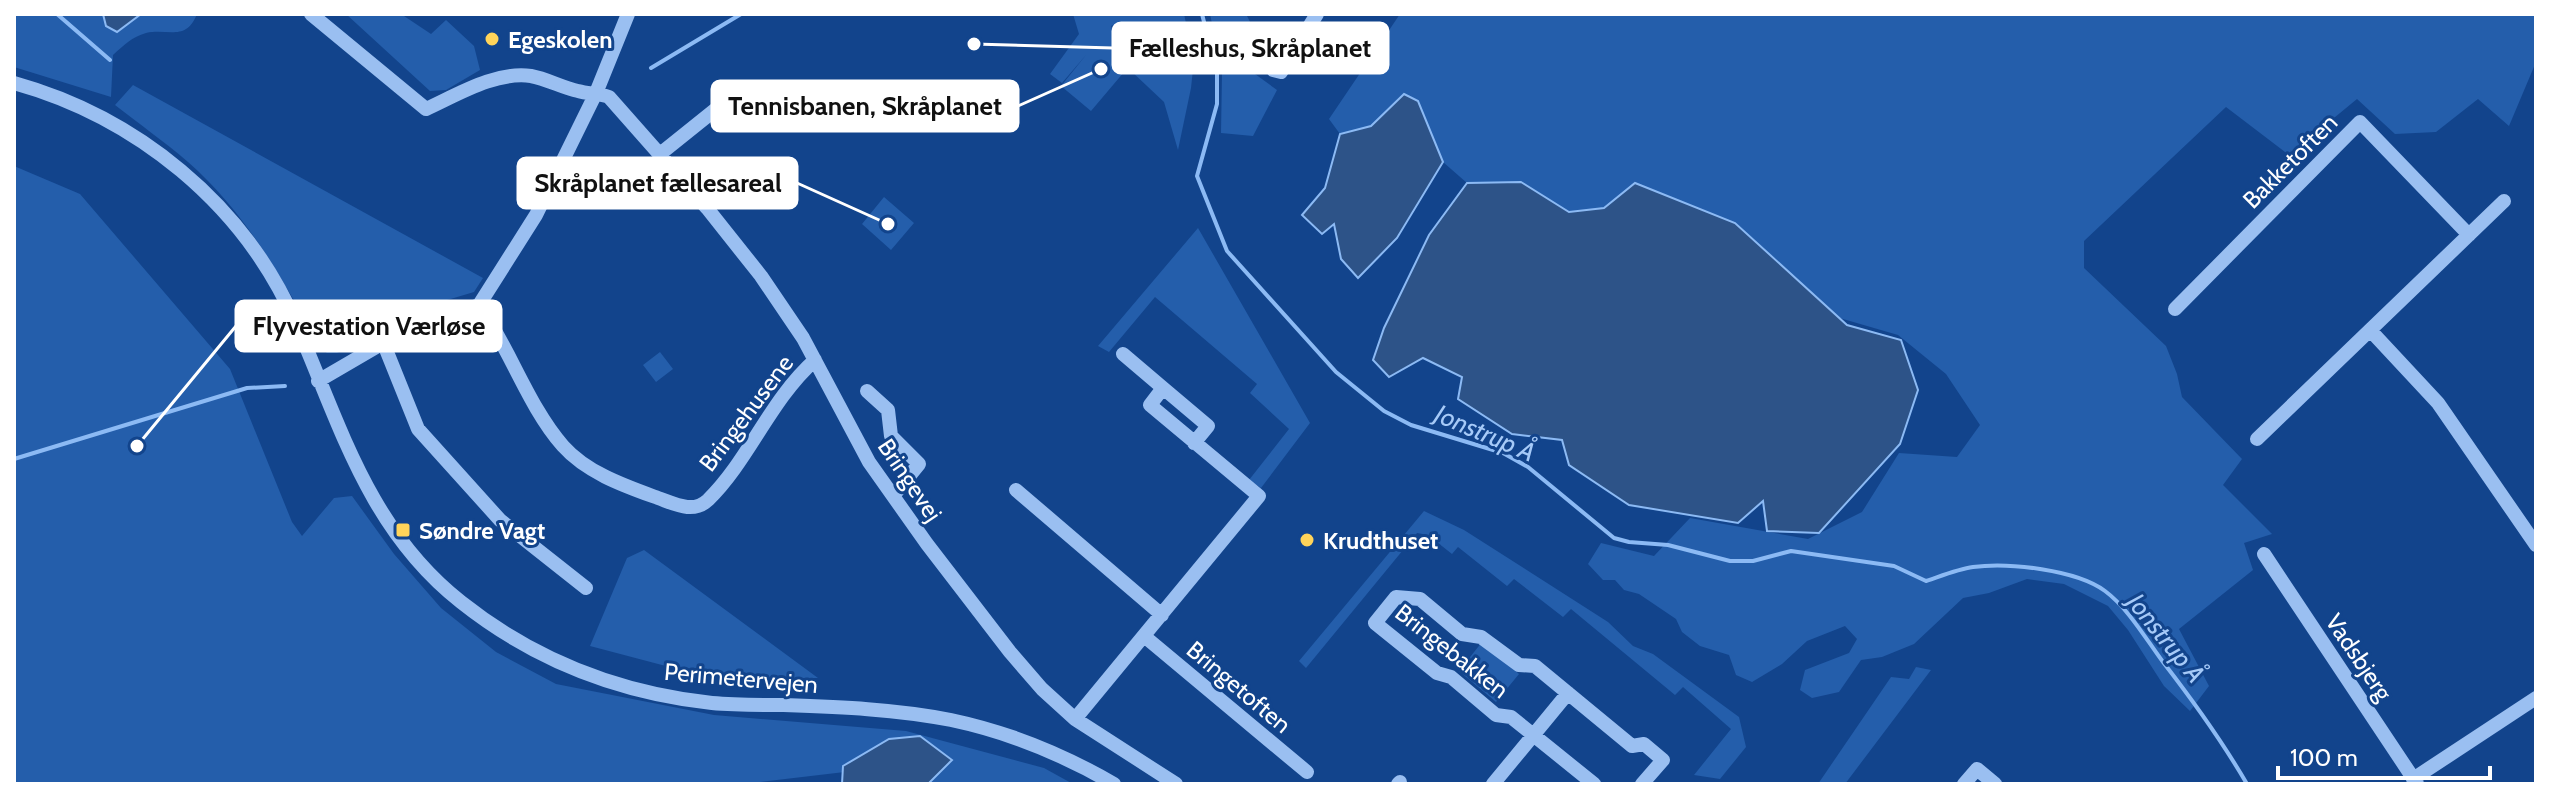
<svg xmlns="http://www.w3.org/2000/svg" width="2550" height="798" viewBox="0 0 2550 798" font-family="Cabin,sans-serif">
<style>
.green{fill:#245eab}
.water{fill:#2d5388;stroke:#8cbaf4;stroke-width:2}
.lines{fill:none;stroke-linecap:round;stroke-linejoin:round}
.stream{stroke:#8cbaf4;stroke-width:4}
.minor{stroke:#9abff1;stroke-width:14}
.poi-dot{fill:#ffd45a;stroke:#12448c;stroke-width:3}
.labels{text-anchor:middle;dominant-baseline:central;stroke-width:6;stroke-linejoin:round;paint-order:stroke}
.poi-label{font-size:24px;font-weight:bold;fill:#fff;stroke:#12448c;text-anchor:start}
.street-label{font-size:24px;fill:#fff;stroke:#12448c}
.water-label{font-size:26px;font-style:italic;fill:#a6caf8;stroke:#12448c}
.leader{fill:none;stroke:#fff;stroke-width:3}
.callout-dot{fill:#fff;stroke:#12448c;stroke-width:3}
.callout{fill:#fff;stroke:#fff;stroke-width:3}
.callout-label{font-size:26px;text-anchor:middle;font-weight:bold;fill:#111}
</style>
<rect width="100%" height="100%" fill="#12448c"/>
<path class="green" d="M14,14H197C186,42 168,28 146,33C132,37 124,45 113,55L111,97L14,67Z
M346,14H401L431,34L446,20L474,46L480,70L446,90L430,91Z
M1073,14H1184L1194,60L1191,88L1178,150L1164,102L1130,70L1144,51L1112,25L1111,27L1141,52L1091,111L1061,86L1086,55L1062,83L1050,74L1079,34Z
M1210,14H1246L1266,53L1255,74L1277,90L1253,136L1221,133L1222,73Z
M1400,14H2536V62L2509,126L2478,99L2436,132L2395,134L2357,99L2289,155L2226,107L2084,241V268L2166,346L2177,374L2182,397L2242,459L2223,485L2272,534L2244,543L2253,570L2179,629L2209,686L2190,711L2164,686L2128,630L2108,606L2064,584L2027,579L1989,593L1963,598L1914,644L1882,657L1861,660L1839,692L1812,698L1800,690L1805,670L1849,653L1857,639L1845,626L1807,641L1782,664L1752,682L1736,675L1729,655L1700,646L1682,632L1676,619L1639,594L1624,590L1615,580H1603L1588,564L1601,543L1654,556L1690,518L1808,539L1862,512L1899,453L1957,457L1980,425L1946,374L1898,335L1819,312L1586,210L1569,212L1521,182L1467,183L1443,162L1418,101L1371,126L1340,134L1329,119Z
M133,85L483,278L474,292L380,320L377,335L337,353H327L319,346C283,279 246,213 188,162C165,142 139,124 115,105Z
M14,166L80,194L230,369L292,522L302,536L334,498L352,496L394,554L441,608L496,652L556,684L714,715L906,731L1044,768L1073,784H859L887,767L744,784H14Z
M884,197L914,223L891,250L862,224Z
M1198,228L1310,423L1261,488L1249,480L1289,429L1250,393L1257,384L1155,297L1109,352L1098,346Z
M660,352L673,369L656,382L643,365Z
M1424,511L1464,530L1608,622L1633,646L1653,654L1739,717L1746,747L1720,779L1694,775L1731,729L1683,687L1675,695L1571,609L1563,617L1514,579L1507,586L1458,547L1452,554L1428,535L1417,533L1306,668L1299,661Z
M644,550L818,678L715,679L590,646L627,558Z
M1482,642L1519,674L1496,702L1459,671Z
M1916,667L1931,670L1845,784H1818L1891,677L1909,679Z"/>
<path class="water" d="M103,14H141L117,32L106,26Z
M1404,94L1418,101L1443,162L1397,238L1358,278L1341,259L1334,224L1322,234L1302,215L1325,188L1340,134L1371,126Z
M1521,182L1569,212L1604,208L1635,183L1735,223L1847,325L1901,340L1918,390L1900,444L1819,533L1767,531L1763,501L1738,523L1629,505L1569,465L1562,440L1512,434L1458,399L1462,377L1423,358L1389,377L1373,360L1384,328L1429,235L1467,183Z
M920,736L952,760L928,784H842L843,766L889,739Z"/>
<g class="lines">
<path class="stream" d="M57,14L110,60
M1202,14L1217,73V104L1197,176L1227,251L1336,372L1384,411L1411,425L1503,453L1528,467L1614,538L1629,542L1668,545L1730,561H1753L1791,551L1894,566L1926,581C1941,576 1958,569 1973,567C2008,562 2077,570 2105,591C2128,608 2146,639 2163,662C2194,702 2222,741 2247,784
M651,68L741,14
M14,459L247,388L285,386"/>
<path class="minor" d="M311,14L426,109C457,95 495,71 531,76C547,79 563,88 578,91C589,94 598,93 609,97L707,208L761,276L803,338L869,462L927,544L1010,652L1042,689L1075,719L1176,784
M1273,70L1281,72L1317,14
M14,83C136,117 243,203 295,321C340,424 368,529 461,602C534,660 620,693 712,703C735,705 759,705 783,705C839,707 896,709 951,720C1008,732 1064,755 1114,784
M660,154L731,97
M479,305C510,349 528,406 563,446C587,473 625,486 658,498C675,504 693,514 708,500C749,460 770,400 815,360
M2175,309L2360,122L2469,235
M2370,330L2438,403L2536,545
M383,342L418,429L500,520L586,588
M318,381L402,332L479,305L536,215L596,93L628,14
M1163,388L1208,426L1194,443
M867,391L888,410L891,436L919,464L893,496
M2257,439L2504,201
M1016,490L1162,615
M2264,554L2417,784
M1144,636L1307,772
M1075,719L1259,496L1150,405L1163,388L1123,354
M2413,779L2536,698
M1398,784L1400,782
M1493,784L1568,693
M1594,784L1511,717L1496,715L1451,677L1437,673L1375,623L1396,597L1420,599L1462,634L1481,637L1519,665L1535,666L1632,746L1644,744L1663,760L1642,784
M1964,784L1977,769L1995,784"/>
</g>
<g class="poi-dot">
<circle cx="492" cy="39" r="8"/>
<rect x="395" y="522" width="16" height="16" rx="4"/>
<circle cx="1307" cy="540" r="8"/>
</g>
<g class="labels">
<g class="poi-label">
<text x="508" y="39">Egeskolen</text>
<text x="419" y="530">Søndre Vagt</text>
<text x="1323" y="540">Krudthuset</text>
</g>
<g class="street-label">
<text transform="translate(2290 161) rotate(-45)">Bakketoften</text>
<text transform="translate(746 413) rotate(-53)">Bringehusene</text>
<text transform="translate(910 480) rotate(56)">Bringevej</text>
<text transform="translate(1452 651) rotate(38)">Bringebakken</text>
<text transform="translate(2359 657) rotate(56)">Vadsbjerg</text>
<text transform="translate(741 678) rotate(5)">Perimetervejen</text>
<text transform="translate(1239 687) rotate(40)">Bringetoften</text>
</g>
<g class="water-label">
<text transform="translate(1485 433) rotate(23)">Jonstrup Å</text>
<text transform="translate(2166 638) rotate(51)">Jonstrup Å</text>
</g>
</g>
<path class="leader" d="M974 44L1113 48M1101 69L1018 106M888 224L797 183M137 446L236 326"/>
<g class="callout-dot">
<circle cx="974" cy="44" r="8"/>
<circle cx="1101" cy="69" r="8"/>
<circle cx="888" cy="224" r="8"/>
<circle cx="137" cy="446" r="8"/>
</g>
<g class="callout">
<rect x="1113" y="23" width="275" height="50" rx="8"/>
<rect x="712" y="81" width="306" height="50" rx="8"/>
<rect x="518" y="158" width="279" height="50" rx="8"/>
<rect x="236" y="301" width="265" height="50" rx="8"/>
</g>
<g class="callout-label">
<text x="1250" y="57">Fælleshus, Skråplanet</text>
<text x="865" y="115">Tennisbanen, Skråplanet</text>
<text x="658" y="192">Skråplanet fællesareal</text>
<text x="369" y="335">Flyvestation Værløse</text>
</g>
<rect width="2550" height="798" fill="none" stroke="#ffffff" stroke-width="32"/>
<path d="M2278 766v12h212v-12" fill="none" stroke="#ffffff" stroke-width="4"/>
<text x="2290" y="766" font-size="24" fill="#ffffff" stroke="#12448c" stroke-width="6" paint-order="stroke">100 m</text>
</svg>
